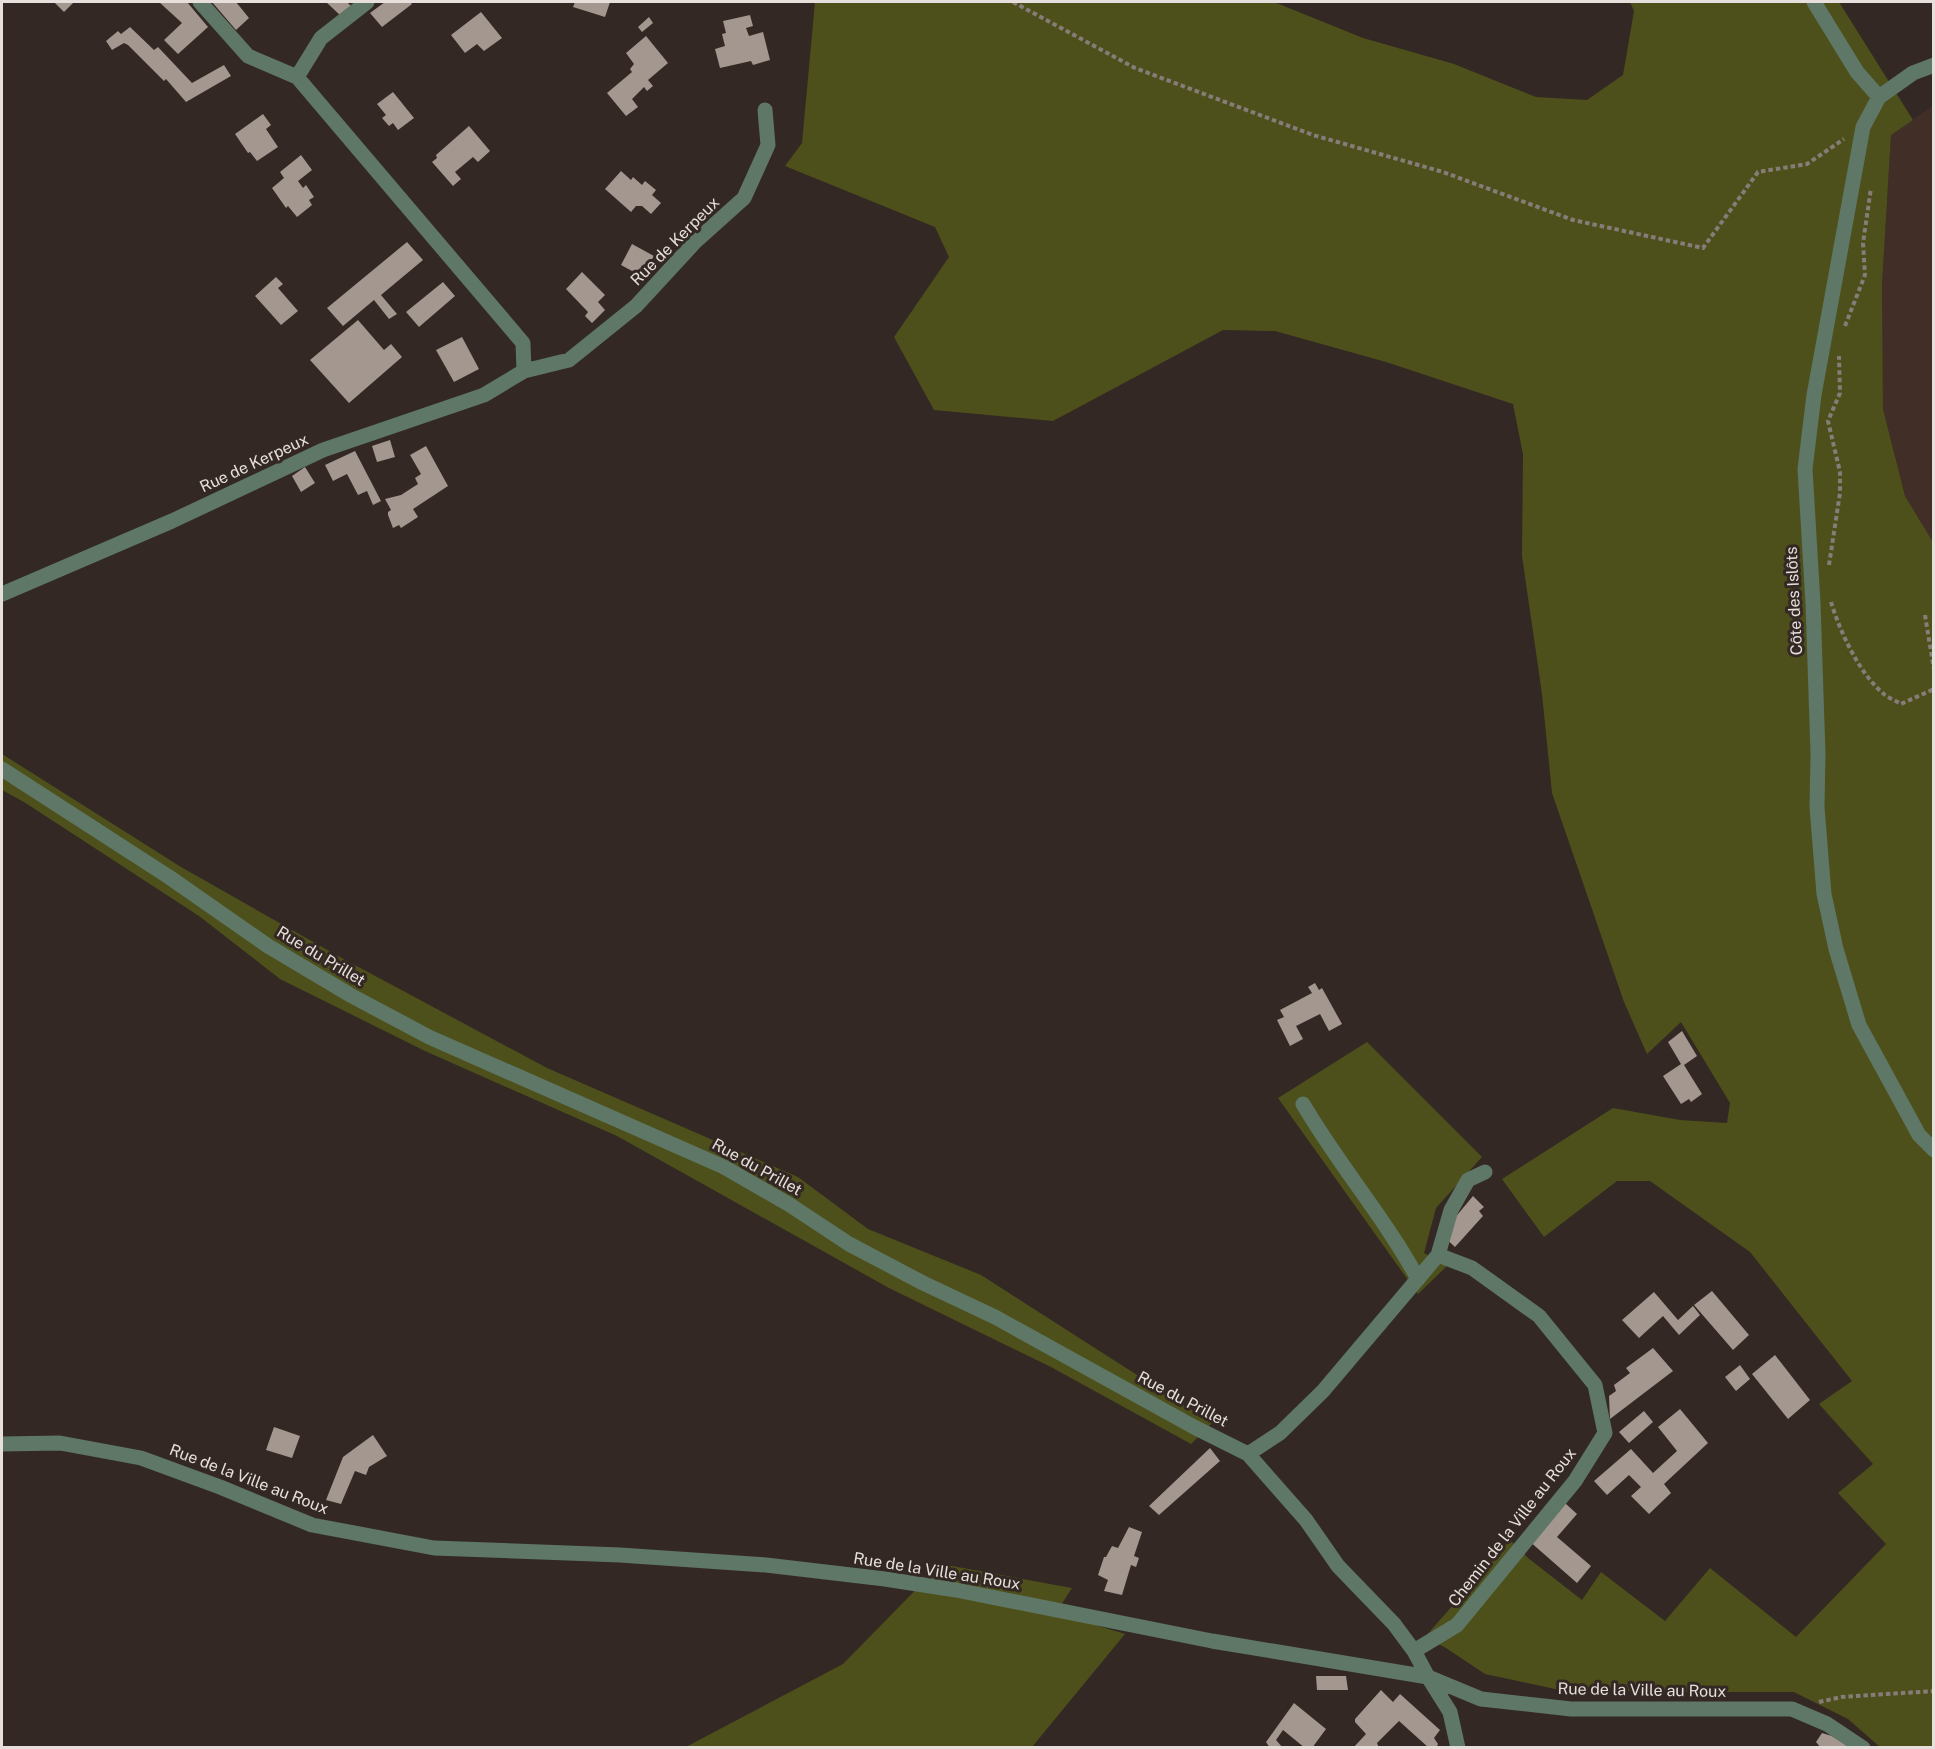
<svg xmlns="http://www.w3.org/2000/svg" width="1935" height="1749" viewBox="0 0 1935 1749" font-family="'Public Sans',sans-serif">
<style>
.built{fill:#402e27}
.green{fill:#4d501a}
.building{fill:#a3978f}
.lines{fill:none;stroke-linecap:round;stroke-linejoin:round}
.path{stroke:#867c79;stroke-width:4;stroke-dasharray:4.5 3;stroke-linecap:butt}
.minor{stroke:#5e7766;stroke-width:15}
.labels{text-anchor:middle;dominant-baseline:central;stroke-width:6;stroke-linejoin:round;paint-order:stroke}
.street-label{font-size:16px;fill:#e7dfdc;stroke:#332824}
</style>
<rect width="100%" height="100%" fill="#332824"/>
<path class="built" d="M1933,106V544L1905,496L1883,409L1882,284L1891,134Z"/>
<path class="green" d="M815,2H1274L1363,38L1454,64L1536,97L1587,100L1623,75L1634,11L1630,2H1839L1913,120L1891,135L1882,284L1883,409L1905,496L1934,544L1933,1747H1880L1848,1719L1794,1692H1661L1555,1689L1485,1674L1446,1648L1425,1637L1510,1540L1528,1558L1582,1600L1601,1572L1665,1621L1710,1568L1796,1637L1886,1544L1838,1493L1873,1464L1819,1404L1852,1381L1750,1252L1650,1181H1617L1544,1237L1502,1179L1613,1108L1680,1120L1727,1123L1730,1103L1681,1022L1647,1054L1624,1002L1552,793L1542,694L1522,556L1523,454L1513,404L1386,362L1275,331L1223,330L1053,421L934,410L894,337L949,257L935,227L785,166L802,143Z
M2,754L181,867L338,956L547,1068L798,1177L868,1229L981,1275L1212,1423L1191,1444L1051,1367L889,1288L617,1136L425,1051L280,979L199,916L24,802L2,790Z
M1367,1042L1482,1157L1436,1208L1424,1253L1447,1266L1418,1294L1278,1098Z
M941,1564L1072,1588L1056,1613L1125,1634L1032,1747L684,1748L843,1664Z"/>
<path class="building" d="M54,2H74L64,12Z
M159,2H187L208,27L178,54L164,40L182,23Z
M212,2H236L249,18L236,30Z
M326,2H347L352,7L341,16Z
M385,2H410L412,4L382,27L370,13Z
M575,2H610L605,17L573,7Z
M481,12L502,38L484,51L477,44L465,53L451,35Z
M750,15L753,26L746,28L749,36L763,32L770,60L753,65L751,61L720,68L715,49L725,46L722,34L726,33L723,21Z
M649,17L653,23L642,32L638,27Z
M130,27L154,50L158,47L192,83L224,65L231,76L186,102L166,79L164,81L128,45L124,43L112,50L106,41L118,31L121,34Z
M646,36L668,63L648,80L653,86L647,91L644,87L632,99L638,107L626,116L607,93L632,72L630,69L634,64L626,53Z
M393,92L414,118L398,130L393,123L389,126L382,118L386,115L377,104Z
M263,114L271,125L266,129L278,147L257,161L250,152L248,153L235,134Z
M469,126L490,151L478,162L473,157L455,172L461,179L453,186L432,162L437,158L436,155Z
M301,155L312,170L298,181L303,188L306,185L314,197L309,200L312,205L297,217L288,206L286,208L272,188L284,178L280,172Z
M621,171L631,180L633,177L642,185L645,181L656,190L652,195L661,203L651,214L642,206H636L631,212L605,189Z
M407,242L423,260L381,295L397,314L389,319L374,300L343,326L327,308Z
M632,244L654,256L645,271L647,278L635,281L632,271L621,265Z
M582,272L605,295L598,302L605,310L592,323L585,316L588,312L566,289Z
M276,277L283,284L278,288L298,311L281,325L255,296Z
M443,282L455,296L419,327L406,312Z
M358,320L384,350L391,344L402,357L349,403L310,360Z
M462,337L479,369L454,382L436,350Z
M390,440L395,457L377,462L372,446Z
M426,446L448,486L413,509L418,517L401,528L399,525L393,528L388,515V512L391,510L385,499L401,495L418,484L415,478L421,474L410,455Z
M355,451L381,501L373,505L367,491L358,495L347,474L333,481L325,465Z
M305,467L315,483L301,492L292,476Z
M1315,983L1319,990L1322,988L1342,1024L1329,1031L1320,1014L1296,1026L1303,1039L1290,1046L1277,1020L1284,1017L1280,1010L1312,993L1308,987Z
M1682,1031L1697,1056L1684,1065L1702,1094L1691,1102L1689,1099L1681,1104L1663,1076L1681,1064L1668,1042Z
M1473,1196L1484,1207L1479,1211L1483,1216L1455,1247L1444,1237L1448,1226Z
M1712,1291L1749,1335L1733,1350L1694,1305Z
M1654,1292L1678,1320L1693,1306L1700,1315L1679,1335L1663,1316L1639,1338L1622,1320Z
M1653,1348L1673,1371L1610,1419L1609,1396L1616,1391L1614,1385L1630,1373L1626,1368Z
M1775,1355L1810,1400L1788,1419L1752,1374Z
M1740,1365L1750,1379L1736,1391L1725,1377Z
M1680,1409L1708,1443L1664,1484L1671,1493L1649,1514L1631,1496L1641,1487L1629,1475L1607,1495L1594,1481L1631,1449L1653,1473L1677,1451L1658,1427Z
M1644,1411L1653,1422L1629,1443L1619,1432Z
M274,1427L300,1436L292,1458L266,1450Z
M373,1435L387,1456L369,1467L366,1475L355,1471L341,1504L326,1500L343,1457Z
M1210,1448L1220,1461L1159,1515L1149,1506Z
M1565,1503L1577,1514L1557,1537L1591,1566L1577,1583L1528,1540Z
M1129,1527L1142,1532L1134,1556L1139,1558L1136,1567L1131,1565L1122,1595L1104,1591L1108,1580L1098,1575L1104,1557H1106L1112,1546L1118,1548Z
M1316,1676H1346L1348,1690H1317Z
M1381,1690L1393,1702L1400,1694L1440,1730L1434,1738L1438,1744L1436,1748H1429L1399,1721L1377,1743L1379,1748H1353L1366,1734L1355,1722V1719Z
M1294,1703L1326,1729L1312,1748H1305L1283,1730L1276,1740L1283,1748H1270L1266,1742Z
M1822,1733L1832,1736L1851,1748H1821L1816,1742Z"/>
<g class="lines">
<path class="path" d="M1013,2L1135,68L1313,135L1443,172L1573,220L1703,248L1758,172L1807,164L1844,139
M1845,326L1865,275L1863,243L1871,188
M1829,565L1840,493V472L1828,421L1840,393L1839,356
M1831,602C1840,632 1860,675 1885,695C1889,698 1896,701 1901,704L1934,689
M1925,615L1934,670
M1819,1702L1841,1697L1934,1691"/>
<path class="minor" d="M200,2L248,56L297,77
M1814,2L1857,72L1879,97
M1934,65L1913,73L1879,97L1863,127L1814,395L1805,469L1813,603L1818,754L1817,807L1824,894L1836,949L1859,1025L1919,1135L1934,1150
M524,371L569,360L636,306L695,242L744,198L768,145L765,110
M2,594L172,521L323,450L484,395L524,371L523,343L297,77L321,38L367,2
M2,769L169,877L268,946L352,996L429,1037L724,1167L790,1205L849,1244L923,1283L995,1317L1194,1427L1248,1454L1306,1520L1338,1566L1394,1624L1414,1651L1428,1677L1450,1712L1458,1748
M1303,1104C1338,1164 1385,1218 1418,1279
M1438,1255L1451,1210L1468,1180L1485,1172
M2,1444L60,1443L141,1458L220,1487L312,1525L434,1548L620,1555L766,1565L885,1579L956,1590L1212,1641L1428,1677L1481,1699L1571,1709H1792L1827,1724L1863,1748
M1248,1454L1280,1433L1323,1391L1438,1255L1472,1268L1539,1316L1595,1385L1605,1433L1575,1481L1457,1625L1414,1651"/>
</g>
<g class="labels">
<g class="street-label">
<text transform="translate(675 241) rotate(-45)">Rue de Kerpeux</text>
<text transform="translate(254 463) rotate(-25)">Rue de Kerpeux</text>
<text transform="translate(1794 601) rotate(-93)">Côte des Islôts</text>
<text transform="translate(321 956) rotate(31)">Rue du Prillet</text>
<text transform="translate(757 1167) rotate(29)">Rue du Prillet</text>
<text transform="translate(1183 1399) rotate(28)">Rue du Prillet</text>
<text transform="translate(249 1479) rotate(21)">Rue de la Ville au Roux</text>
<text transform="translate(1512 1527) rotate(-52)">Chemin de la Ville au Roux</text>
<text transform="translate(937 1571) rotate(9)">Rue de la Ville au Roux</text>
<text transform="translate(1642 1690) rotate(1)">Rue de la Ville au Roux</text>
</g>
</g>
<rect width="1935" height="1749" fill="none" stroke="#e7dfdc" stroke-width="6"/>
</svg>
